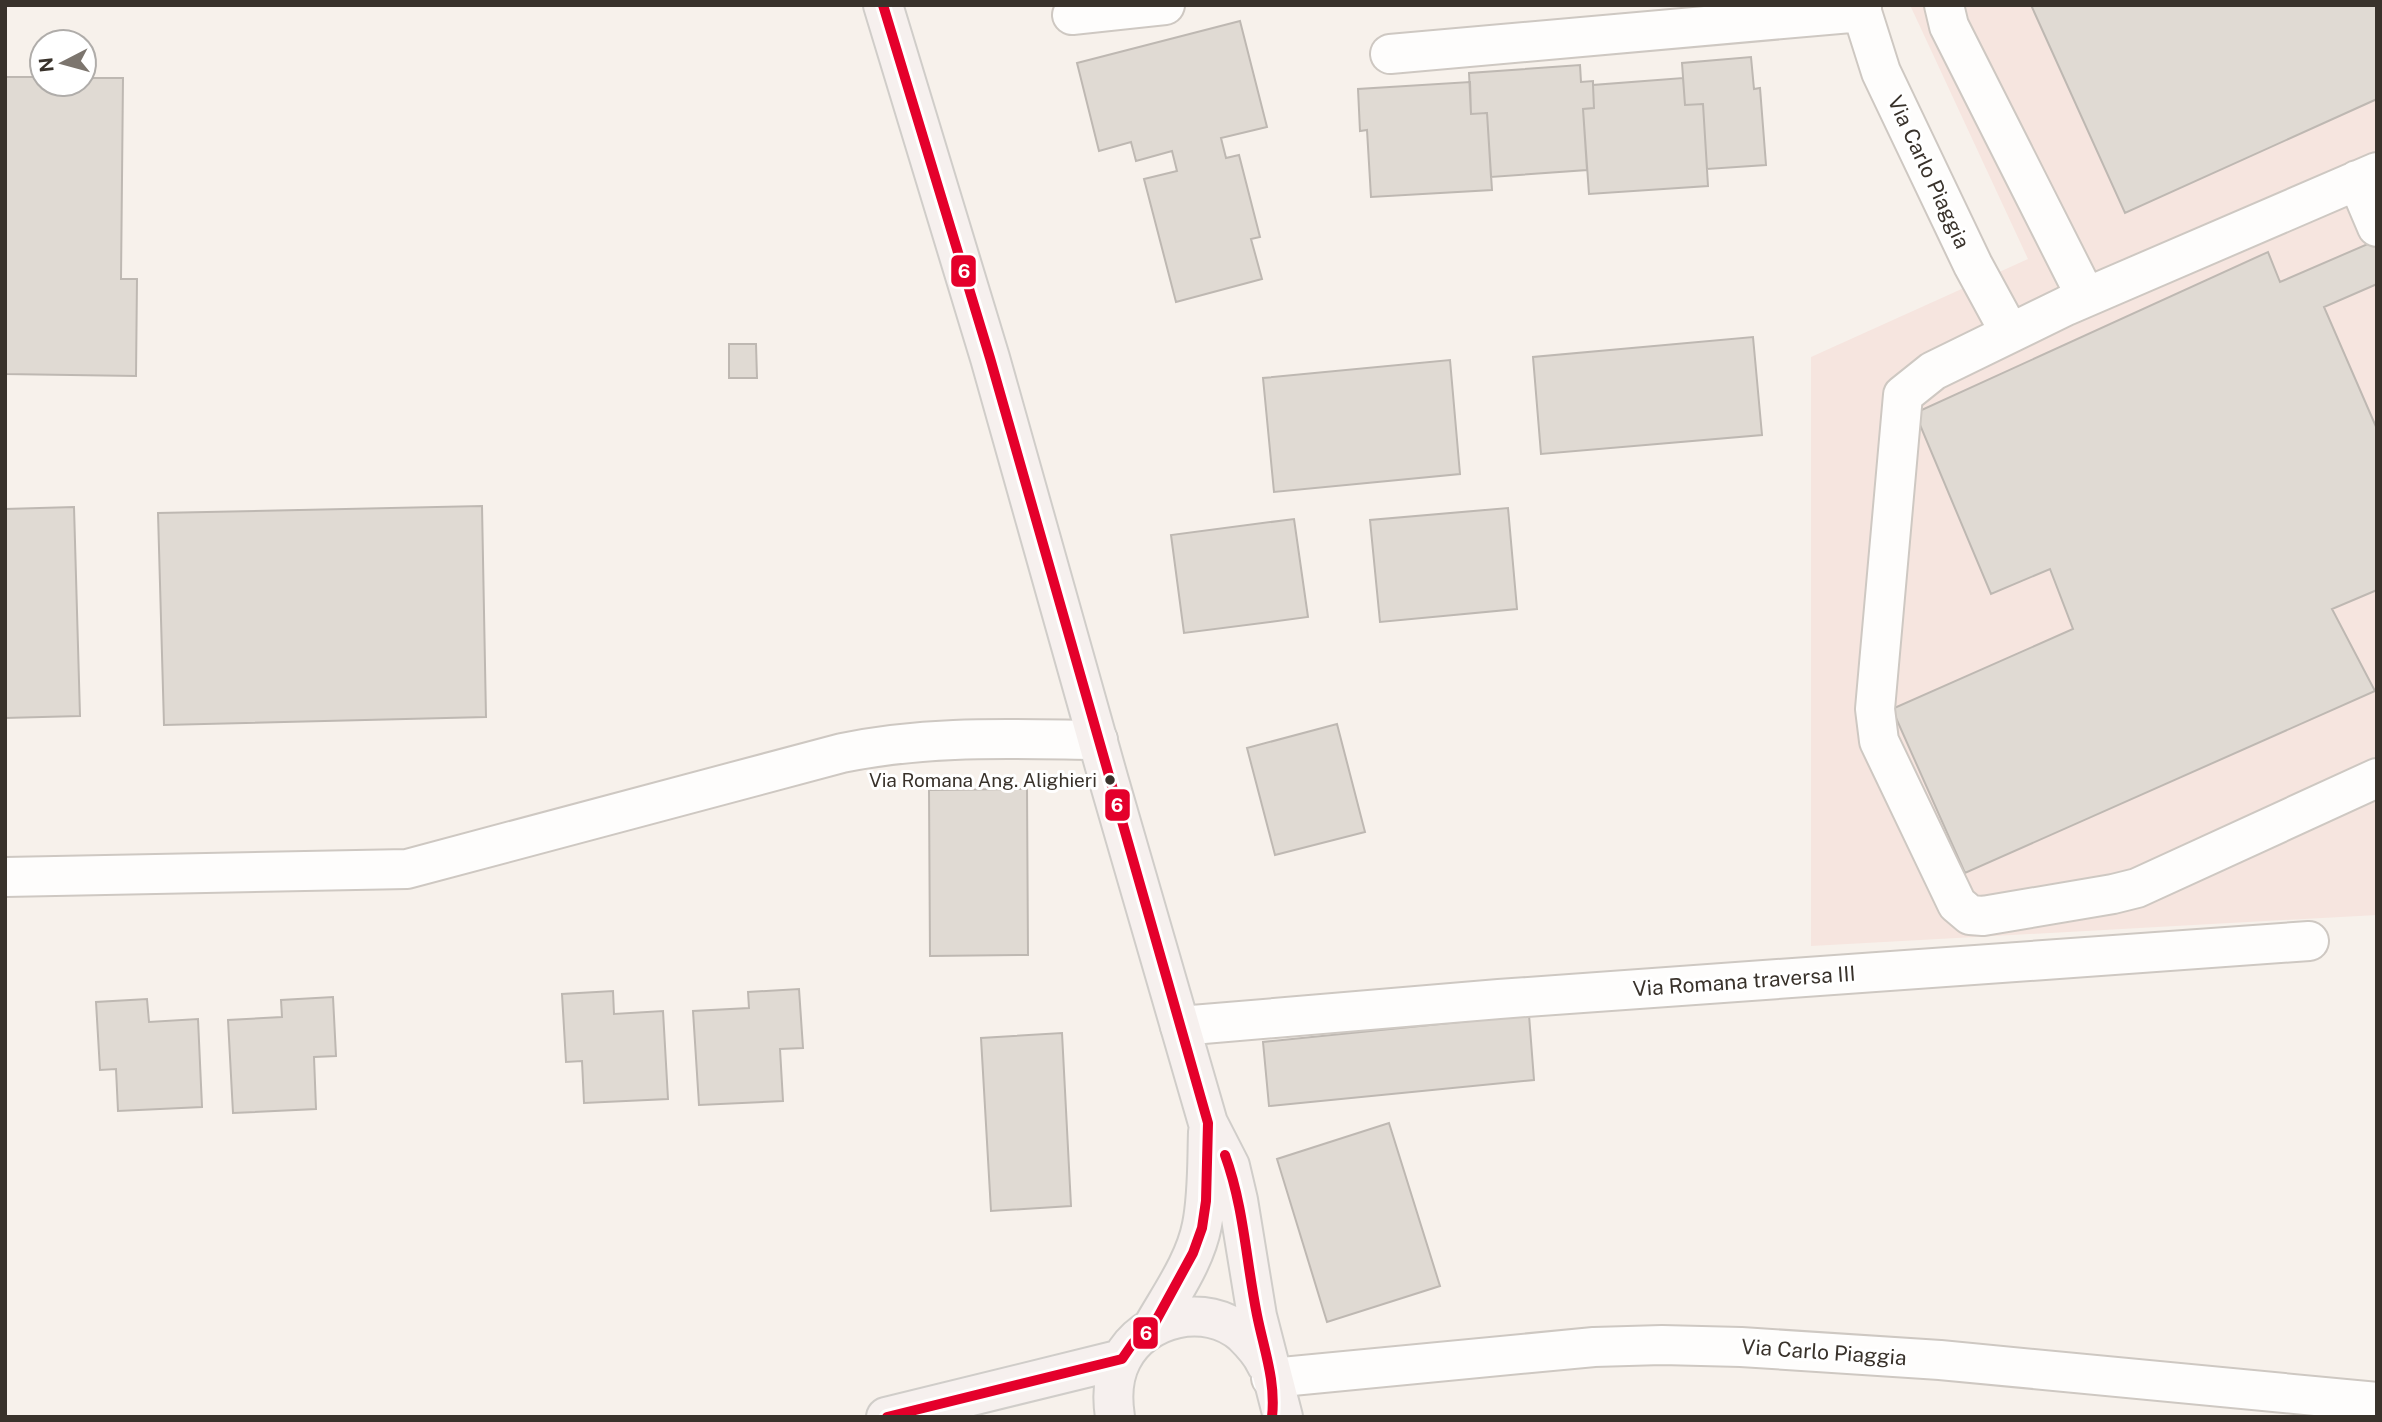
<svg xmlns="http://www.w3.org/2000/svg" width="2382" height="1422" viewBox="0 0 2382 1422" font-family="'Public Sans',sans-serif">
<style>
.education{fill:#f6e5df}
.building{fill:#e0dad3;stroke:#beb8b2;stroke-width:2}
.lines{fill:none;stroke-linecap:round;stroke-linejoin:round}
.minor-casing{stroke:#cec8c2;stroke-width:42}
.major-casing{stroke:#d0cdc9;stroke-width:42}
.minor{stroke:#fefdfc;stroke-width:38}
.major{stroke:#f6f0ee;stroke-width:38}
.bus-1-casing{stroke:#fff;stroke-width:16}
.bus-1{stroke:#e4002b;stroke-width:10}
.bus-dot{fill:#39322b;stroke:#fff;stroke-width:2.5}
.labels{text-anchor:middle;dominant-baseline:central;stroke-width:6;stroke-linejoin:round;paint-order:stroke}
.bus-label{font-size:19px;fill:#39322b;stroke:#fff;text-anchor:end}
.street-label{font-size:21px;fill:#39322b;stroke:#fff}
.line-badge{stroke:#fff;stroke-width:2.5}
.badge-label{font-size:19px;text-anchor:middle;font-weight:bold;fill:#fff}
</style>
<rect width="100%" height="100%" fill="#f7f1eb"/>
<path class="education" d="M1910,5H2377V915L1811,946V357L2028,259Z"/>
<path class="building" d="M2031,5H2377V99L2125,213Z
M1240,21L1267,127L1221,138L1226,158L1239,155L1260,237L1251,239L1262,279L1176,302L1144,179L1177,171L1172,151L1136,161L1131,142L1099,151L1077,63Z
M1751,57L1754,89L1760,88L1766,165L1707,169L1703,104L1685,105L1682,63Z
M1580,65L1581,82L1593,81V85L1594,108L1583,109L1587,170L1491,177L1487,113L1471,114L1469,73Z
M5,77H42V84H84V78H123L121,279H137L136,376L5,374Z
M1683,78L1685,105L1703,104L1708,186L1589,194L1583,109L1594,108L1593,85Z
M1470,82L1471,114L1487,113L1492,190L1371,197L1367,130L1360,131L1358,89Z
M2377,240V284L2324,307L2377,429V590L2332,609L2375,691L1965,873L1892,709L2073,629L2050,569L1991,594L1915,413L2268,252L2280,282Z
M1753,337L1762,435L1541,454L1533,357Z
M729,344H756L757,378H729Z
M1450,360L1460,474L1274,492L1263,378Z
M482,506L486,717L164,725L158,513Z
M74,507L80,716L5,718V509Z
M1508,508L1517,609L1380,622L1370,520Z
M1294,519L1308,617L1184,633L1171,535Z
M1337,724L1365,832L1275,855L1247,748Z
M1027,789L1028,955L930,956L929,790Z
M799,989L803,1048L780,1049L783,1101L699,1105L693,1011L749,1008L748,992Z
M613,991L614,1014L663,1011L668,1099L584,1103L582,1061L566,1062L562,994Z
M333,997L336,1056L314,1057L316,1109L233,1113L228,1020L282,1017L281,1000Z
M147,999L149,1022L198,1019L202,1107L118,1111L116,1069L100,1070L96,1002Z
M1529,1015L1534,1080L1269,1106L1263,1042Z
M1062,1033L1071,1206L991,1211L981,1038Z
M1389,1123L1440,1286L1327,1322L1277,1159Z"/>
<g class="lines">
<g class="minor-casing">
<path id="minor" d="M1862,5V12L1881,72L1973,265L2010,333
M1944,5L1949,26L2086,297
M1072,15L1165,5
M1390,54L1862,12
M2377,172L2066,306L1933,371L1903,395L1875,709L1879,741L1957,904L1970,915L1983,916L2113,894L2137,888L2377,778
M2357,180L2377,227
M5,877L407,869L842,753C930,735 1009,739 1098,740
M1180,1026L1499,999L2309,941
M1271,1378L1594,1347L1662,1345L1741,1347L1940,1360L2377,1402"/>
</g>
<g class="major-casing">
<path id="major" d="M883,5L990,358L1109,781L1208,1123L1230,1166L1238,1200L1257,1316L1283,1417
M1152,1328C1170,1296 1195,1262 1202,1225C1208,1195 1207,1163 1208,1132
M886,1417L1122,1359
M1115,1417C1112,1398 1113,1376 1122,1359C1144,1316 1206,1302 1243,1334C1252,1343 1261,1352 1266,1364"/>
</g>
<use href="#minor" class="minor"/>
<use href="#major" class="major"/>
<g class="bus-1-casing">
<path id="bus-1" d="M883,5L990,358L1208,1123L1206,1201L1202,1228L1193,1253L1152,1328L1133,1343L1122,1359L887,1417
M1225,1155C1244,1207 1246,1261 1257,1315C1264,1350 1276,1381 1272,1417"/>
</g>
<use href="#bus-1" class="bus-1"/>
</g>
<circle class="bus-dot" cx="1110" cy="780" r="6"/>
<g class="labels">
<g class="bus-label">
<text x="1097" y="780">Via Romana Ang. Alighieri</text>
</g>
<g class="street-label">
<text transform="translate(1929 172) rotate(65)">Via Carlo Piaggia</text>
<text transform="translate(1744 981) rotate(-4)">Via Romana traversa III</text>
<text transform="translate(1824 1352) rotate(4)">Via Carlo Piaggia</text>
</g>
</g>
<g class="line-badge">
<rect x="950" y="254" width="27" height="34" rx="7" fill="#e4002b"/>
<rect x="1104" y="788" width="27" height="34" rx="7" fill="#e4002b"/>
<rect x="1132" y="1316" width="27" height="34" rx="7" fill="#e4002b"/>
</g>
<g class="badge-label">
<text x="964" y="278">6</text>
<text x="1117" y="812">6</text>
<text x="1146" y="1340">6</text>
</g>
<rect width="2382" height="1422" fill="none" stroke="#39322b" stroke-width="14"/>
<g transform="translate(63 63) rotate(264)"><circle r="33" fill="#ffffff" stroke="#b0adaa" stroke-width="2"/>
<path d="M0-5L12 26L0 18L-12 26Z" fill="#7c756e"/>
<text y="-10" font-size="19" font-weight="bold" text-anchor="middle" fill="#39322b">N</text>
</g>
</svg>
